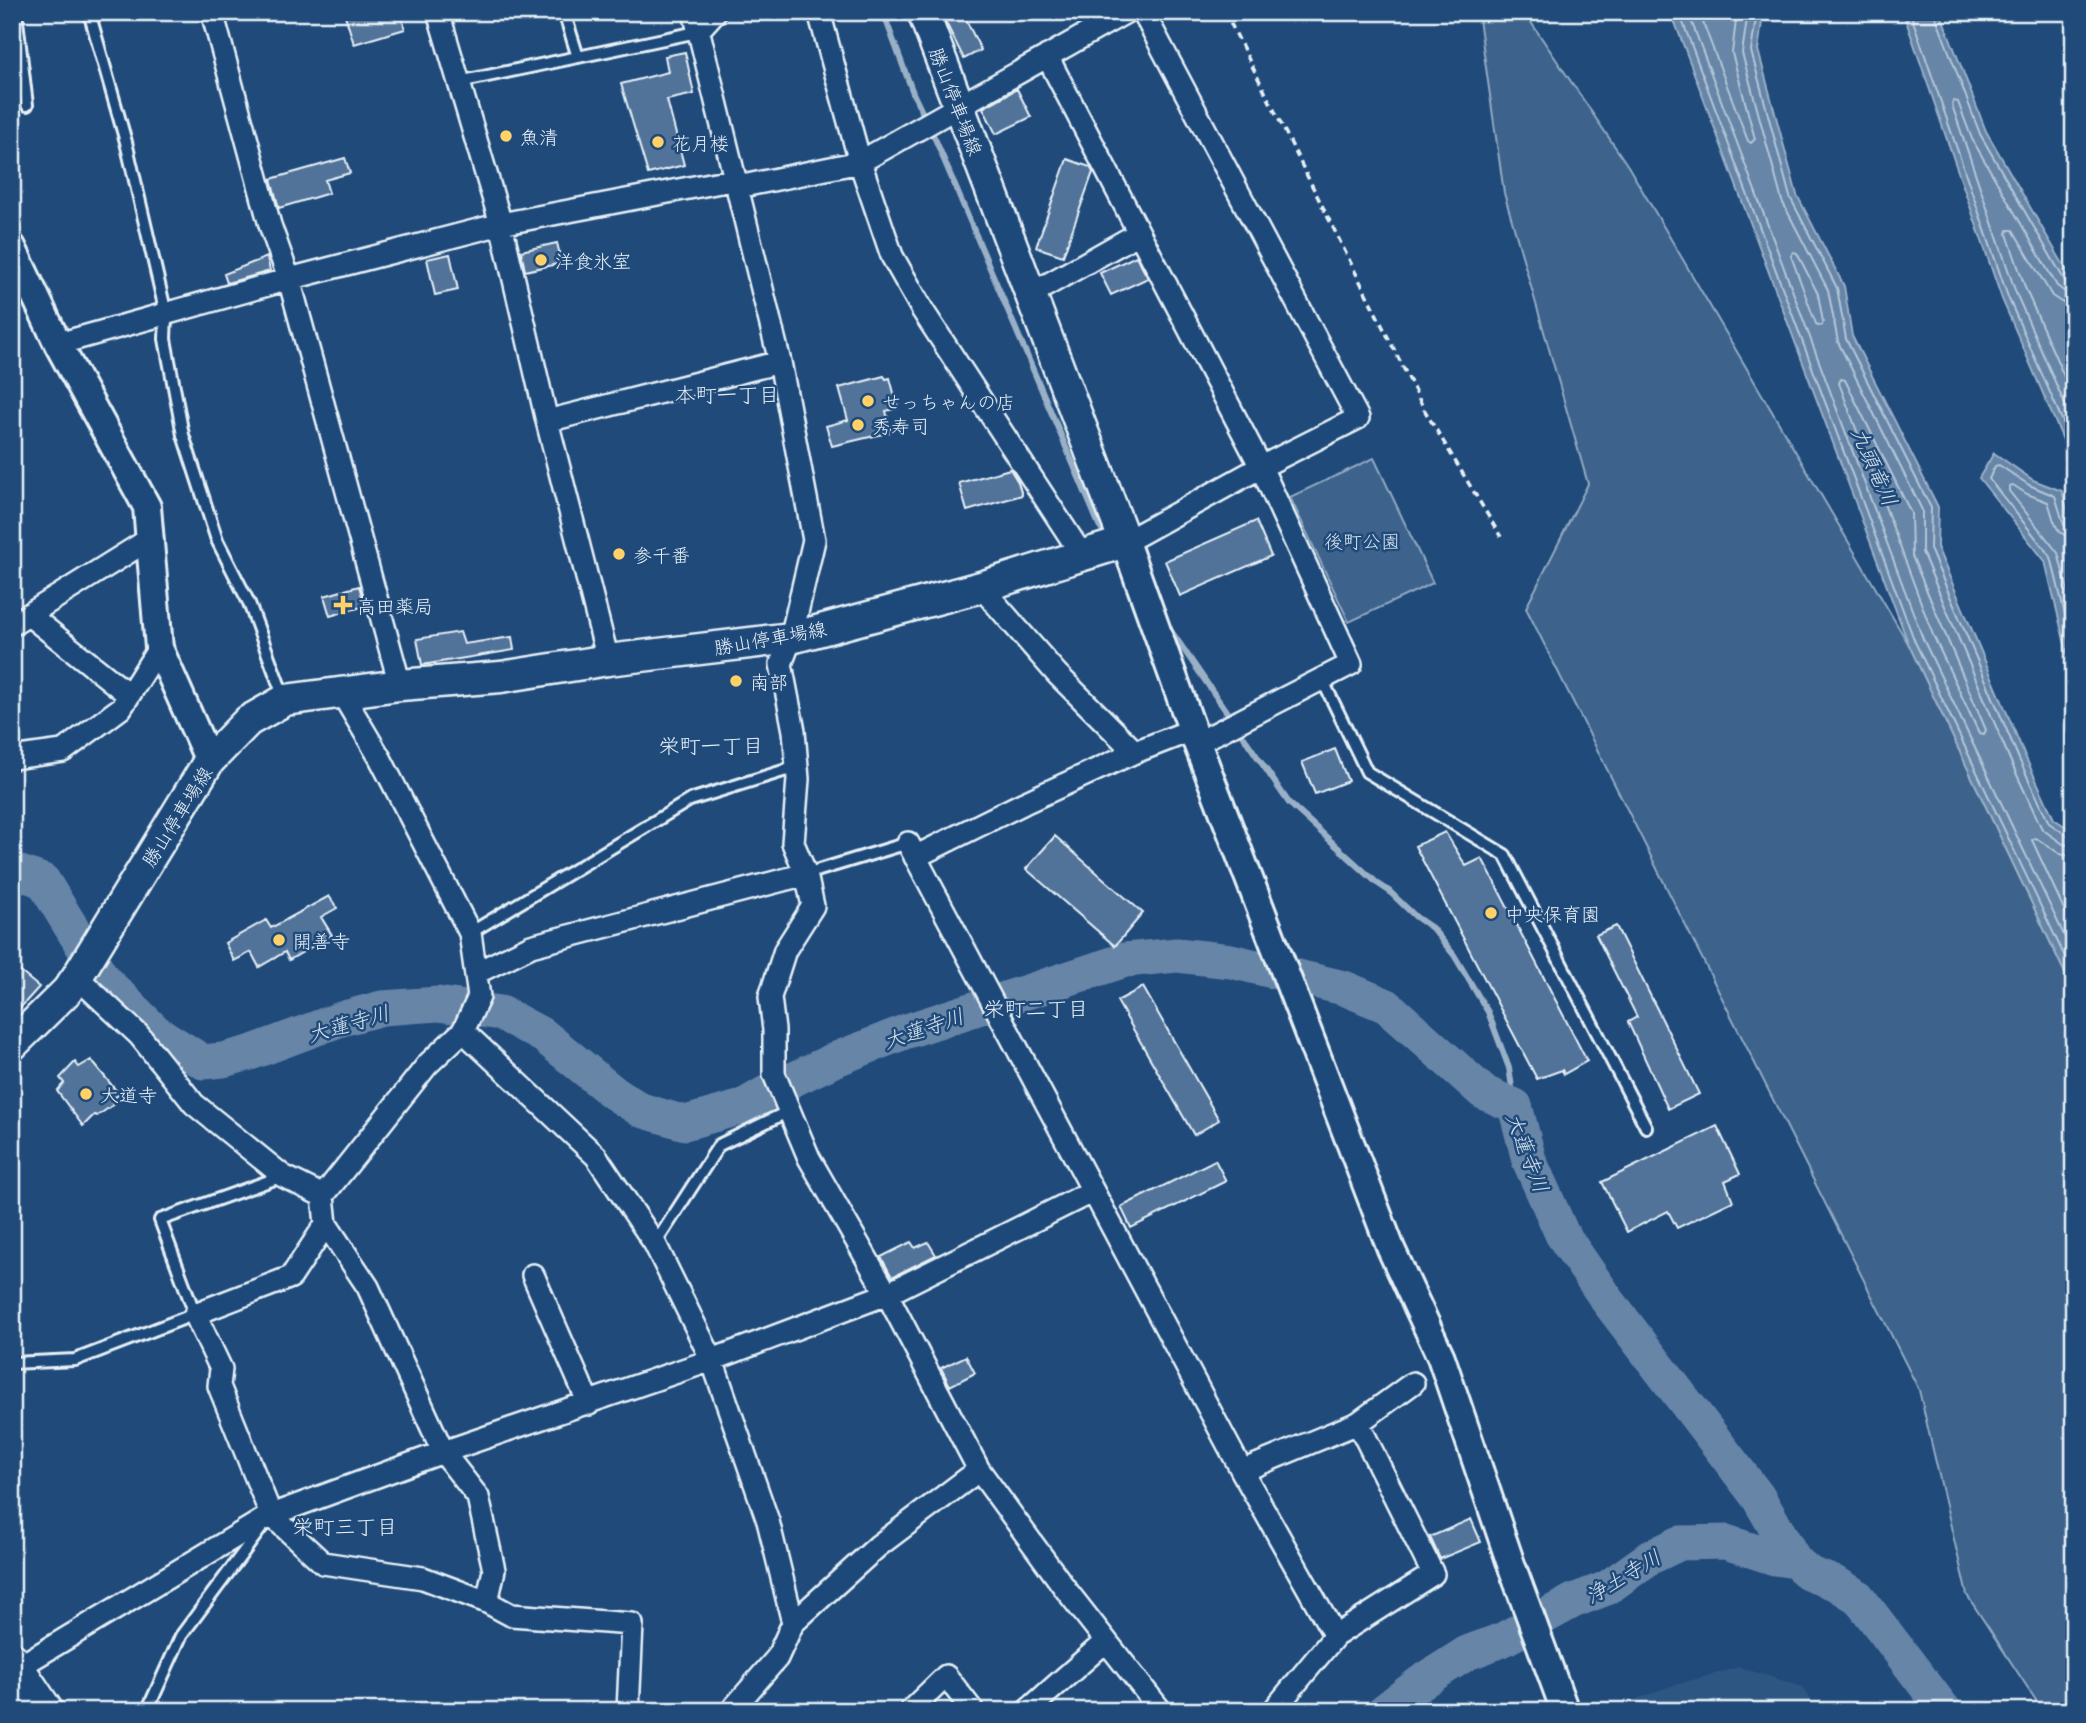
<svg xmlns="http://www.w3.org/2000/svg" width="2086" height="1723" viewBox="0 0 2086 1723" font-family="'Playpen Sans','Klee One',sans-serif">
<style>
.built{fill:#2e5683}
.green{fill:#3c628c;stroke:#92aac2;stroke-width:2}
.water{fill:#6685a7;stroke:#9ab0c7;stroke-width:2}
.lines{fill:none;stroke-linecap:round;stroke-linejoin:round}
.shore{stroke:#b4c6d8;stroke-width:2}
.stream{stroke:#9ab0c7;stroke-width:6}
.river{stroke:#6685a7;stroke-width:35}
.building{fill:#517399;stroke:#e8f1f8;stroke-width:2}
.service-casing{stroke:#e8f1f8;stroke-width:16}
.minor-casing{stroke:#e8f1f8;stroke-width:26}
.tertiary-casing{stroke:#e8f1f8;stroke-width:32}
.secondary-casing{stroke:#e8f1f8;stroke-width:35}
.primary-casing{stroke:#e8f1f8;stroke-width:38}
.path{stroke:#e8f1f8;stroke-width:3.5;stroke-dasharray:7 5;stroke-linecap:butt}
.service{stroke:#1f4a7a;stroke-width:10}
.minor{stroke:#1f4a7a;stroke-width:21}
.tertiary{stroke:#1f4a7a;stroke-width:26}
.secondary{stroke:#1f4a7a;stroke-width:30}
.primary{stroke:#1f4a7a;stroke-width:33}
.poi-dot{fill:#ffd166;stroke:#1f4a7a;stroke-width:2.5}
.labels{text-anchor:middle;dominant-baseline:central;stroke-width:5;stroke-linejoin:round;paint-order:stroke}
.street-label{font-size:19px;fill:#e8f1f8;stroke:#1f4a7a}
.poi-label{font-size:19px;fill:#e8f1f8;stroke:#1f4a7a;text-anchor:start}
.park-label{font-size:19px;fill:#d7e3ed;stroke:#1f4a7a}
.neighbourhood-label{font-size:21px;fill:#e8f1f8;stroke:#1f4a7a}
.water-label{font-size:21px;font-style:italic;fill:#d4e1ec;stroke:#1f4a7a}
</style>
<rect width="100%" height="100%" fill="#1f4a7a"/>
<filter id="ink" filterUnits="userSpaceOnUse"><feTurbulence type="fractalNoise" baseFrequency=".0143" numOctaves="2"/><feDisplacementMap in="SourceGraphic" scale="14" xChannelSelector="R" yChannelSelector="G"/><feConvolveMatrix kernelMatrix="1 2 1 2 8 2 1 2 1" color-interpolation-filters="sRGB"/></filter>
<g filter="url(#ink)">
<path class="built" d="M1739,1667L1803,1687L1818,1711H1604L1671,1686Z"/>
<path class="green" d="M1478,12H1524L1628,166L1909,645L2074,992V1711H2043L1967,1595L1919,1390L1526,608L1588,484L1504,193Z
M1374,458L1433,583L1349,622L1290,497Z"/>
<path class="water" d="M1671,12H1766L1763,15L1758,50L1797,195L1844,286L1852,336L1938,507L1937,547L2025,756L2054,819L2074,832V992L1909,645Z
M1903,12H1940L1986,131L2074,283V465L2002,299Z
M1994,453L2033,480L2062,491L2074,533V682L2045,561L1979,478Z"/>
<g class="lines">
<path class="shore" d="M1679,12L1915,642L2074,976
M1688,12L1923,639L2074,956
M1699,12L1748,141L1751,143L1755,139L1732,53L1737,12
M1748,12L1742,53L1782,201L1828,290L1838,342L1922,510V552L2011,762L2042,829L2063,844L2074,846
M1757,12L1751,51L1790,197L1837,288L1846,339L1931,508L1930,549L2019,759L2049,823L2068,836L2074,837
M1910,12L2008,297L2074,447
M1934,12L1980,134L2065,281L2074,285
M1793,252L1797,253L1818,294L1823,322L1821,326L1816,324L1791,256Z
M2074,294L2065,292L2057,286L1972,139L1958,102L1953,101L1952,105L2016,293L2074,425
M2074,304L2061,302L2052,296L2013,230H2008L2007,234L2026,290L2074,399
M1841,379L1845,380L1911,513L1912,556L1986,730L1984,734L1979,733L1933,635L1839,383Z
M2074,529L2064,525L2055,496L2029,485L1999,465L1995,466L1989,479L2051,557L2074,652
M2074,538C2054,536 2054,518 2048,502L2027,494L2013,485L2009,486V491L2058,553L2074,614
M2074,857L2060,854L2036,838L2032,840L2074,931"/>
<path class="stream" d="M883,12L913,93L936,141L1099,525L1108,538
M1167,625L1289,803L1377,883L1389,891L1416,917L1432,928L1454,955L1488,1012L1509,1068L1515,1106"/>
<path class="river" d="M12,870L43,881L103,979L156,1032L203,1062L223,1060L250,1053L341,1019L382,1008L438,1004L501,1013L544,1036L614,1093L641,1110L685,1123L742,1107L771,1090L834,1060L907,1031L1125,960L1177,955L1231,961L1344,988L1387,1006L1483,1092L1515,1106L1529,1160L1562,1234L1608,1301L1758,1497L1795,1561
M1384,1711L1420,1683L1467,1653L1502,1640L1573,1601L1607,1588L1649,1558L1680,1543L1726,1542L1775,1558L1795,1561L1810,1574L1837,1584L1858,1597L1945,1711"/>
</g>
<path class="building" d="M344,12H400L405,29L354,44Z
M952,12H962L981,50L964,59L943,17Z
M685,52L694,94L667,100L684,165L648,174L621,84L668,72L665,56Z
M1017,89L1031,117L996,134L983,108Z
M345,158L350,173L325,180L329,193L279,208L271,179Z
M1067,159L1090,167L1093,172L1063,256L1036,247Z
M557,243L562,263L525,271L521,251Z
M450,254L458,290L435,295L427,259Z
M1136,256L1148,278L1111,295L1100,273Z
M267,257L270,271L227,283L224,274Z
M884,376L886,379L890,378L898,408L886,411L891,432L832,446L826,426L848,420L839,388Z
M1010,469L1018,482L1022,495L967,511L959,483Z
M1256,521L1271,556L1180,596L1165,561Z
M359,586L365,606L330,616L324,596Z
M460,632L464,644L512,637L514,650L422,665L417,639Z
M1335,749L1348,781L1315,794L1302,762Z
M1445,832L1466,866L1482,858L1587,1061L1564,1074L1562,1070L1537,1079L1415,846Z
M1055,836L1143,913L1115,946L1026,869Z
M329,896L337,908L321,917L332,935L289,960L285,952L259,967L251,952L234,961L225,943L266,920L271,928Z
M1616,926L1699,1094L1668,1109L1628,1022L1637,1017L1596,935Z
M12,965L39,987L12,1017Z
M1143,987L1219,1120L1194,1135L1117,1001Z
M91,1060L119,1094L111,1101L113,1105L97,1116L94,1115L83,1126L57,1091L64,1083L60,1078L75,1062L79,1067Z
M1717,1126L1740,1174L1725,1181L1733,1201L1677,1228L1668,1211L1627,1232L1602,1182Z
M1215,1160L1226,1181L1131,1228L1121,1207Z
M911,1242L915,1248L928,1242L936,1255L892,1277L881,1257Z
M966,1356L975,1373L950,1386L941,1368Z
M1471,1519L1481,1542L1440,1559L1430,1537Z"/>
<g class="lines">
<g class="service-casing">
<path id="service" d="M16,12L27,105
M89,12L126,142L166,314L165,339L183,435L217,540L249,603L284,698
M564,12L578,57
M459,82L697,32
M1322,679L1367,772L1505,855L1646,1127
M806,874L908,843
M470,933L690,800L796,767
M655,1244L719,1145L789,1111
M12,1363L75,1360L195,1314L160,1220L283,1176
M147,1711L181,1636L262,1527"/>
</g>
<g class="minor-casing">
<path id="minor" d="M212,12L270,225L289,279L400,685
M438,12L501,224L547,421L608,660
M694,12L780,362L814,540L791,638L781,664L794,731L798,779L793,843L806,874L813,906L785,950L770,997L774,1030V1074L809,1158L887,1294L979,1470L1067,1591L1161,1711
M819,12L860,162L892,256L923,311L1082,555
M697,32L715,12
M1047,56L1261,467L1351,664L1197,743
M738,187L860,162L1126,12
M1031,294L1139,233
M58,344L289,279L501,224L736,179
M547,421L780,362
M1125,542L1261,467L1358,418L1143,12
M29,615L129,695
M12,625L151,538
M341,692L380,758L470,933L479,997L463,1031L428,1064L323,1196L326,1224L368,1287L443,1452L478,1497L494,1570L487,1602
M1135,752L1192,730
M12,758L63,751L121,708L159,648
M908,843L1242,1471L1335,1636L1273,1711
M915,857L1024,803L1135,752L1057,674L981,587
M476,973L531,946L806,874
M77,977L139,1035L194,1104L283,1176L323,1196
M463,1031L596,1156L655,1244L712,1360L768,1521L793,1623
M326,1224L291,1277L195,1314L221,1369L219,1386L271,1515L323,1563L423,1578L487,1602L511,1615L632,1624L628,1711
M533,1275L589,1404
M1242,1471L1358,1423L1413,1383
M1335,1636L1433,1574L1358,1423
M12,1671L271,1515L443,1452L712,1360L887,1294L1093,1191
M731,1711L777,1658L793,1623L878,1546L979,1470
M910,1711L946,1676L973,1711
M1027,1711L1106,1641"/>
</g>
<g class="tertiary-casing">
<path id="tertiary" d="M12,247L58,344L147,507L159,648L209,761
M1125,542L1197,743L1391,1249L1441,1357L1512,1567L1565,1711"/>
</g>
<g class="secondary-casing">
<path id="secondary" d="M12,1045L67,991L77,977L209,761L248,721L285,700L400,685L501,677L608,660L791,638L981,587L1125,542L923,12"/>
</g>
<g class="primary-casing">
<path id="primary" d="M12,1660L46,1711"/>
</g>
<path class="path" d="M1225,12L1425,411L1501,537"/>
<use href="#service" class="service"/>
<use href="#minor" class="minor"/>
<use href="#tertiary" class="tertiary"/>
<use href="#secondary" class="secondary"/>
<use href="#primary" class="primary"/>
</g>
</g>
<g class="poi-dot">
<circle cx="506" cy="136" r="7"/>
<circle cx="658" cy="142" r="7"/>
<circle cx="541" cy="260" r="7"/>
<circle cx="868" cy="401" r="7"/>
<circle cx="858" cy="425" r="7"/>
<circle cx="619" cy="554" r="7"/>
<path d="M339.5 594.5h7v7h7v7h-7v7h-7v-7h-7v-7h7z"/>
<circle cx="736" cy="681" r="7"/>
<circle cx="1491" cy="913" r="7"/>
<circle cx="279" cy="940" r="7"/>
<circle cx="86" cy="1094" r="7"/>
</g>
<g class="labels">
<g class="street-label">
<text transform="translate(957 101) rotate(69)">勝山停車場線</text>
<text transform="translate(770 637) rotate(-10)">勝山停車場線</text>
<text transform="translate(176 816) rotate(-58)">勝山停車場線</text>
</g>
<g class="poi-label">
<text x="520" y="136">魚清</text>
<text x="672" y="142">花月楼</text>
<text x="555" y="260">洋食氷室</text>
<text x="882" y="401">せっちゃんの店</text>
<text x="872" y="425">秀寿司</text>
<text x="633" y="554">参千番</text>
<text x="357" y="605">高田薬局</text>
<text x="750" y="681">南部</text>
<text x="1505" y="913">中央保育園</text>
<text x="293" y="940">開善寺</text>
<text x="100" y="1094">大道寺</text>
</g>
<g class="park-label">
<text x="1362" y="540">後町公園</text>
</g>
<g class="neighbourhood-label">
<text x="727" y="393">本町一丁目</text>
<text x="711" y="744">栄町一丁目</text>
<text x="1036" y="1007">栄町二丁目</text>
<text x="345" y="1525">栄町三丁目</text>
</g>
<g class="water-label">
<text transform="translate(1876 466) rotate(66)">九頭竜川</text>
<text transform="translate(348 1022) rotate(-16)">大蓮寺川</text>
<text transform="translate(923 1027) rotate(-19)">大蓮寺川</text>
<text transform="translate(1529 1152) rotate(69)">大蓮寺川</text>
<text transform="translate(1622 1575) rotate(-31)">浄土寺川</text>
</g>
</g>
<rect width="2086" height="1723" fill="none" stroke="#1f4a7a" stroke-width="42"/>
<rect x="21" y="21" width="2044" height="1681" fill="none" stroke="#e8f1f8" stroke-width="2.5" filter="url(#ink)"/>
</svg>
